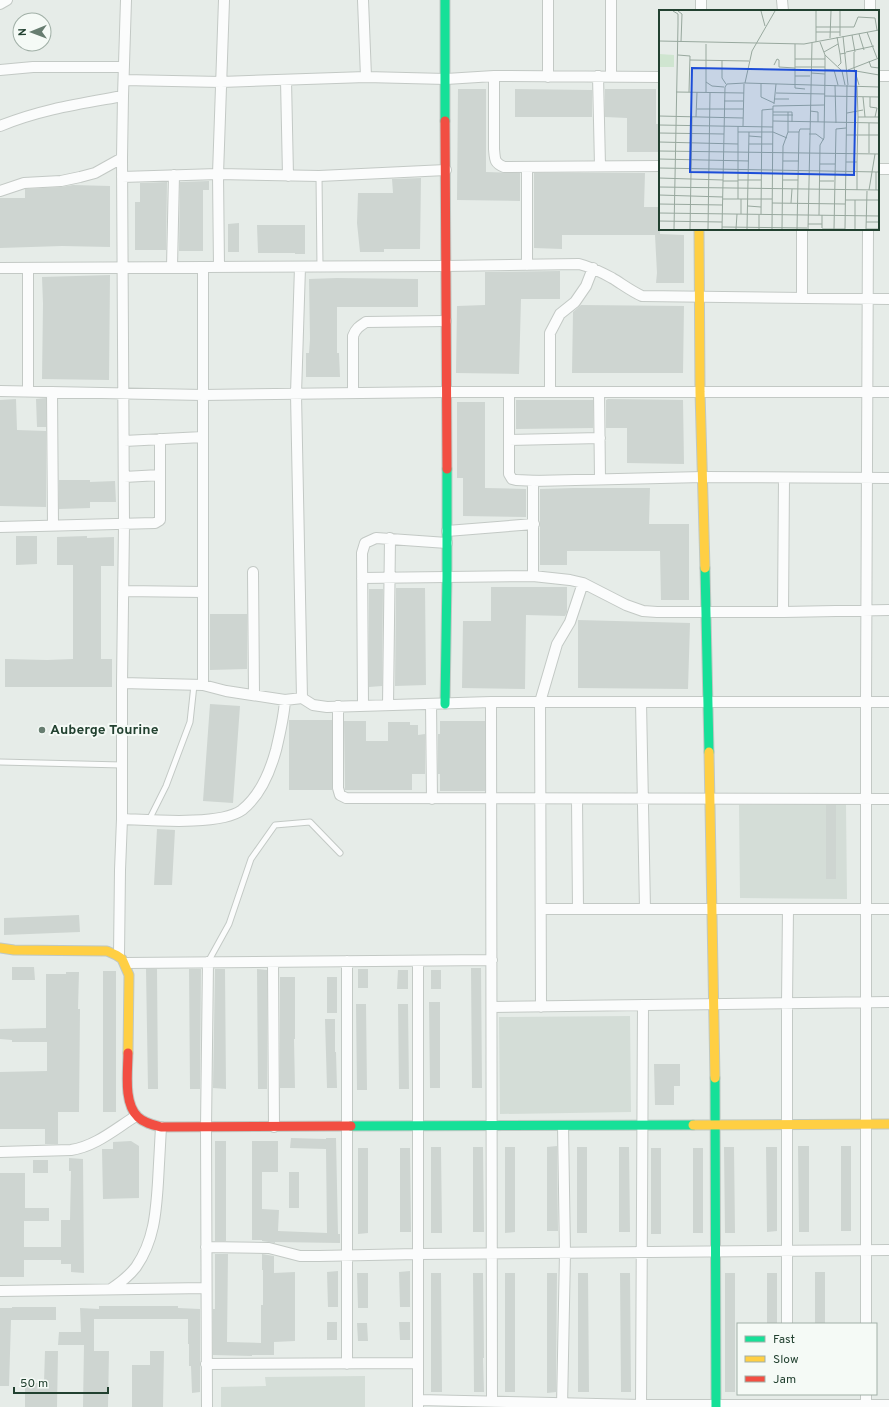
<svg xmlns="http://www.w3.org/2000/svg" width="889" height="1407" viewBox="0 0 889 1407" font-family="Overpass,sans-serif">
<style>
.built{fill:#d4ddd7}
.building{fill:#ced5d1}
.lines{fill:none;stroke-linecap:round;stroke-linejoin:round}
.lane-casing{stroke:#c3c9c5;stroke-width:7}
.street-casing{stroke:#c3c9c5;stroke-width:12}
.fast-casing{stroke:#bfc8c3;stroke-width:11}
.slow-casing{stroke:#bfc8c3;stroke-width:11}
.jam-casing{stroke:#bfc8c3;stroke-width:11}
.lane{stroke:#fbfcfc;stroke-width:5}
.street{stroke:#fbfcfc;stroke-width:10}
.fast{stroke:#16e098;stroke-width:9}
.slow{stroke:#ffcf43;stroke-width:9}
.jam{stroke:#f24e42;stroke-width:9}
.poi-dot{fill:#677d70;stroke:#f5faf6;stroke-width:1.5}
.labels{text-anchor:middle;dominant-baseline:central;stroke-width:4;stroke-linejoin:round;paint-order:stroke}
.poi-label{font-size:14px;font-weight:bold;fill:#224130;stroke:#f5faf6;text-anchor:start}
.inset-road{fill:none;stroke:#98a89e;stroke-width:1}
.view{fill:#1d4ed8;fill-opacity:0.15;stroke:#1d4ed8;stroke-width:2}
.inset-edge{fill:none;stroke:#224130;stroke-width:2}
</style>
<rect width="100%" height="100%" fill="#e6ece8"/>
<path class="built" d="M846,804L847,899L740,898L739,805Z
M630,1016L631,1112L500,1114L499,1017Z
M365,1376V1407H221V1387L266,1386L265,1377Z"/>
<path class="building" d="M458,89H486V172L520,173V201L457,200Z
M515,89L592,90V117H515Z
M605,89H656V124H660V152H627V118L605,117Z
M534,173H645L644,207H660V234L684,235V283H656L657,273L655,235H562V249L534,248Z
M421,178L420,249H384V252H360L357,223L358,193H393L392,179Z
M209,181V190H203V251H179L180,182Z
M167,182L166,250H135V202H140V183Z
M73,185L110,186V247L62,246L0,248V198H25V189L61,187Z
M239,223V252H228V224Z
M257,225H305V254H295V253H258Z
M560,271V299H521L519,374L456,373L457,306L485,305V272Z
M110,275L109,380L42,379L43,304L42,277Z
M337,278L418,279V307H337V353H339L340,377H306V353H309L310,339L309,279Z
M581,305L684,306L683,373H572L573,312Z
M46,398V427H37L36,399Z
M16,399L17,430L46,431V507L0,506V400Z
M608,399L683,400L684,464L627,463V428H606V400Z
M516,400H593V428L516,429Z
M457,402H485V488L526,489V517L463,516V478H457Z
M59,480H90V482L115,481L116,502H90V508L59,509Z
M574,488H650L649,524H689V600H661L660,551H567V565H540V489Z
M16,536H37V564L16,565Z
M87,536V538L114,537V566H101V659H112V687H5V659L47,660L73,659V565H57V537Z
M491,587H567V612L565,616L526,615L525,689L462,688L463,621H491Z
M396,588H425L426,685L395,686Z
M369,589H383L382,686L369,687Z
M210,614H247V669L210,670Z
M578,620L690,623L688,689L578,688Z
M210,704L240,706L233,803L203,801Z
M289,720H332V790H289Z
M344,721H366V741H388V722H410V725H418V735L425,734V774H412V790H345Z
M440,721H485V791H440V774H438V734H440Z
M826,805H836V879H826Z
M157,829L175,830L172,885H154Z
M79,915L80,932L4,935V918Z
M12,967H34L35,980H12Z
M471,968H481L482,1088H472Z
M146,969H157L158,1089H148Z
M189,969H201L200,1089H190Z
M215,969H225L226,1089L213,1088Z
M257,969L267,970V1089H258Z
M358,969H368V988H358Z
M398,970H408V989H397Z
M431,970H441V989H431Z
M103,971H116V1112H103Z
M66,972H79L78,1009H80L79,1112H58V1144H45V1129H0V1072L47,1071V1042H12V1040L0,1039V1029L46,1028V974H66Z
M280,977H295V1039H294L295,1088H280Z
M327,977H337V1013H327Z
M429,1002H440V1088H430Z
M356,1004H366L367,1090H357Z
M398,1004H408L409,1089H399Z
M325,1019H335V1052H336L337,1088H327Z
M654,1064H680V1086H674V1105H655Z
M291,1138L326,1139V1138H336L338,1234H340V1243L275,1242V1243L262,1241V1240H252V1141H278V1172H262V1209L279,1210L278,1231L327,1233L326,1149L290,1148Z
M131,1141L139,1146V1198L103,1199L102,1149H113V1142Z
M215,1141H226V1241H215Z
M557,1146L558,1231H547V1147Z
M798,1146H809V1232H799Z
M841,1146H851V1231H841Z
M431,1147H441L442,1233H431Z
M473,1147H483L484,1232H473Z
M505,1147H515V1232L505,1233Z
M577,1147H587V1233H577Z
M619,1147H629L630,1232H619Z
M724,1147H734L735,1233H725Z
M766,1147H777V1231L767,1232Z
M358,1148H368V1233L358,1234Z
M400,1148H410L411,1232H400Z
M651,1148H661V1234H651Z
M693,1148H703V1233H693Z
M69,1158L83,1159L84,1273L71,1272V1264H61V1260H24V1277H0V1173H25V1208H49V1221H24V1247H61V1220H70L71,1171H69Z
M33,1160H48V1173H33Z
M289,1172H299V1208H289Z
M215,1254H228L227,1342L261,1343V1305H263V1270H262V1254L274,1256V1273L295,1272V1341L274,1342V1355H252V1356L213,1355V1309H215Z
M338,1271V1307H328L327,1272Z
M410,1271V1307H400L399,1272Z
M815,1272H825V1324H815Z
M357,1273H368V1308H358Z
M431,1273H441L442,1392H431Z
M473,1273H483L484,1358H483L484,1392H474Z
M505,1273H515V1392H505Z
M547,1273H557L556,1392L547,1393Z
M578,1273H588L589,1392H578Z
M620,1273H630L631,1392H621Z
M725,1273H735V1392H725Z
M767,1273H777V1324H767Z
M99,1306H178V1308L200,1309V1392L192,1393L191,1366H189V1344H188V1319H94V1351H109L108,1407H83L84,1345H58L59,1332H81L80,1308L99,1309Z
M12,1307H56V1320H11L9,1386H0V1308H12Z
M327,1322H337V1340H327Z
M399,1322H410V1340H400Z
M357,1323H367L368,1341H358Z
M45,1351H58L57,1407H25V1383H44Z
M150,1351H164L163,1407H132V1365H150Z"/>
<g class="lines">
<g class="lane-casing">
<path id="lane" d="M319,176L320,267
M0,762L122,765
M149,820L166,786L190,722L194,685
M208,962L229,924L251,859L275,825L310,822L340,853"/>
</g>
<g class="street-casing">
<path id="street" d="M363,0L366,77
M701,0V11
M782,0L783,11
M870,0V11
M0,4L7,0
M0,70L33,67H124
M494,76V149C495,159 494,163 504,167L660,166
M598,76L600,166
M611,76V0
M878,76H889
M548,77V0
M124,80L221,82L366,77L446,79L494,76L660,77
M286,80L288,176
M0,126C42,109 79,104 123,96
M527,167V265
M878,169H889
M122,177L218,174L319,176L446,170
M0,191L24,183L61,181L80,177L95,173L122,158
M172,267L174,175
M219,267L218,174L224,0
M300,267L296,394L302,698L313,705L327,707L491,702H889
M0,268L446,266L579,264C591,267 601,272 612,278C622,284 631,291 642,296L889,299
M802,298V229
M0,391L203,395L446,392H889
M28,392V268
M52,392L53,526
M509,392V474L512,479L516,480L539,481
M550,392V333L560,314L575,302L586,286L593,268
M599,392L600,479
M353,393V336C356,328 360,326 366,322L446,321
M509,440L600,438
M124,441L203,437
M124,477L160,475
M0,527L155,523L160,520V439
M447,531L534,524
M253,572L254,695
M533,576L570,580L583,583L626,605L643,611L657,612H783L889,610
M362,578L533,576V481L703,477L889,478
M123,591L203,592
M783,612L784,478
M122,683L203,685L226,691L285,700L302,698
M203,685V267
M491,702L492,1407
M641,702L645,909
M431,704L432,799
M388,705L390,538
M338,706V788L340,795L346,798L889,799
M363,706L362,553L365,543L376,538L447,543
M577,799L578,909
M122,819C150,820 220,826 242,810C261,795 270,772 276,750C280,733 284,717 285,700
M541,909H889
M119,955L120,870L122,819V683L124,525L122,158L123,96L126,0
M273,962L274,1127
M125,963L492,960
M492,1007L889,1002
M541,1007L540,702L557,644L570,622L583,583
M0,1152L71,1150C96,1146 115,1129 136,1116
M206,1247L269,1248L300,1256H319L418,1254L889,1250
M111,1289C120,1283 129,1276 136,1267C154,1241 156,1213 158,1182C159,1164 160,1145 161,1127
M0,1291L206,1288
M787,1324V1003L788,909
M866,1324V702L868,229
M206,1364L418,1363
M347,1364V961
M418,1400L641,1405H889
M207,1407L206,1128L208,962
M418,1407V961
M562,1407L565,1253L563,1126
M641,1407L643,1005
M866,1407V1394"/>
</g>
<g class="fast-casing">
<path id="fast" d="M445,0V121
M705,568L709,752
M445,704L447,577V469
M715,1078L716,1407
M351,1126L693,1125"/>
</g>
<g class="slow-casing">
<path id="slow" d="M699,229L700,392L705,568
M709,752L715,1078
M0,948L14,950L107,951L116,955L122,959L129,975L128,1053
M693,1125L889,1124"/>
</g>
<g class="jam-casing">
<path id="jam" d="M445,121L447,469
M128,1053C128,1071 123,1103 138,1117C144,1123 153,1125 161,1127L351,1126"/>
</g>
<use href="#lane" class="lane"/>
<use href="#street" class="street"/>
<use href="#fast" class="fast"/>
<use href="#slow" class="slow"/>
<use href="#jam" class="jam"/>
</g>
<circle class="poi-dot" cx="42" cy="730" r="4"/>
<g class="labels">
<g class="poi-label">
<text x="50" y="730">Auberge Tourine</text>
</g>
</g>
<g transform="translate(659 10)">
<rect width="220" height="220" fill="#e6ece8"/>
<path d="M0,44L15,45V57H0Z" fill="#cfe5d0"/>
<path class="inset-road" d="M14,1L19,4V14L15,219M19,1L23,4L22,32M102,1L106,16M157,17H195L199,7L216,8L218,20M157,22H181M208,22L218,48M200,24L205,40M193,25L196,42M181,26V1M184,26L189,75M178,27L181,44L187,43M171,28L172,1M0,31L145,34L220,20M157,32V1M136,34V78L146,79M165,42L179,34M187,42L215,36M195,42V58M19,45L31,46L30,82M166,45L183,61L186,75M136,49H166M31,50L90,51M63,50V68L67,74M210,51L212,57L220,58M115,55L118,49L120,50V57L136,58M179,56L182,53L181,44M136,57H166M195,58L200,75M166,60H175L179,75M189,60L220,48M197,61L220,65M152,63L166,64M136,66H151M47,72L53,76L65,77M86,73L220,77M102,73V87L115,93M176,75L177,113M198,76L199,107H220M17,82L85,83M47,82V34M117,83L166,84M166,86L220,87M204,87L206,107M211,87V97L218,98L216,107M116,89H130M65,91H84M115,94L117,74M38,99H84M151,101L159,102V112M114,102H133V112M129,102V122H140L138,219M188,103L204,100M114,105H134M0,106L84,108M37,107L38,82M114,111L220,113M0,115L114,117M84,116L85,74M79,122H114L128,128M140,122L141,119H151M0,123L65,124M150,124H157L165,130M187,125H220M90,126L103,127M0,132L79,134M90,134H114M0,141L220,144M210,143V113M0,149L90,151M124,151H140M187,152H198V180M198,152L199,107M161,154H176M0,158L220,162M0,168L64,170M79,170H102M124,170H139M64,171H79M161,171H175M0,177L220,180M210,180L216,144M217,180V162M0,185L64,187M64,189H113M79,189V116M186,190H220M196,190V219M113,193L186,194M132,193L133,179M0,194L64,195M89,196L102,197M0,203L220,206M82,204V189M102,204L103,100L114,99M160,205L161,135L165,128L166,64V45L161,32M0,211L63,212M207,212H220M149,214H163M63,217L148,218M163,218V205M31,219L33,107M49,219L51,82M63,219L66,77L68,74L86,73L93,41L116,1M77,219L78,204M88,219L90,122M100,219V205M113,219L114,96L165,95M123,219L124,136L129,122M149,219L153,33M163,219H186M175,219L177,119L187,118M186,219L188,75M207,219L208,181M207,219H220"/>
<path class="view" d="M33,58L197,61L195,165L31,162Z"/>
<rect width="220" height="220" class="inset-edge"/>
</g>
<rect x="737" y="1323" width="140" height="72" fill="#f5faf6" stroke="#a1b0a7"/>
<rect x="745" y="1336" width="20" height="6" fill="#16e098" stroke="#a1b0a7"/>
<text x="773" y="1343" font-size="12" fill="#224130">Fast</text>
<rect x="745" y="1356" width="20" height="6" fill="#ffcf43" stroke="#a1b0a7"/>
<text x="773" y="1363" font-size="12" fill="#224130">Slow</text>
<rect x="745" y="1376" width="20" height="6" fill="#f24e42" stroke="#a1b0a7"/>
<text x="773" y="1383" font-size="12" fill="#224130">Jam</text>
<g transform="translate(32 32) rotate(269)"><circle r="19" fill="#f5faf6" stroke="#a1b0a7"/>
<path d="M0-3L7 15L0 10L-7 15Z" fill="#677d70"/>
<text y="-6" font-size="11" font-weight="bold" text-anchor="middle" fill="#224130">N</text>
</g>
<path d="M14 1387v6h94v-6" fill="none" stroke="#224130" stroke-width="2"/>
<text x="20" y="1387" font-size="12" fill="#224130" stroke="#f5faf6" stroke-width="3" paint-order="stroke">50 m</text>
</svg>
